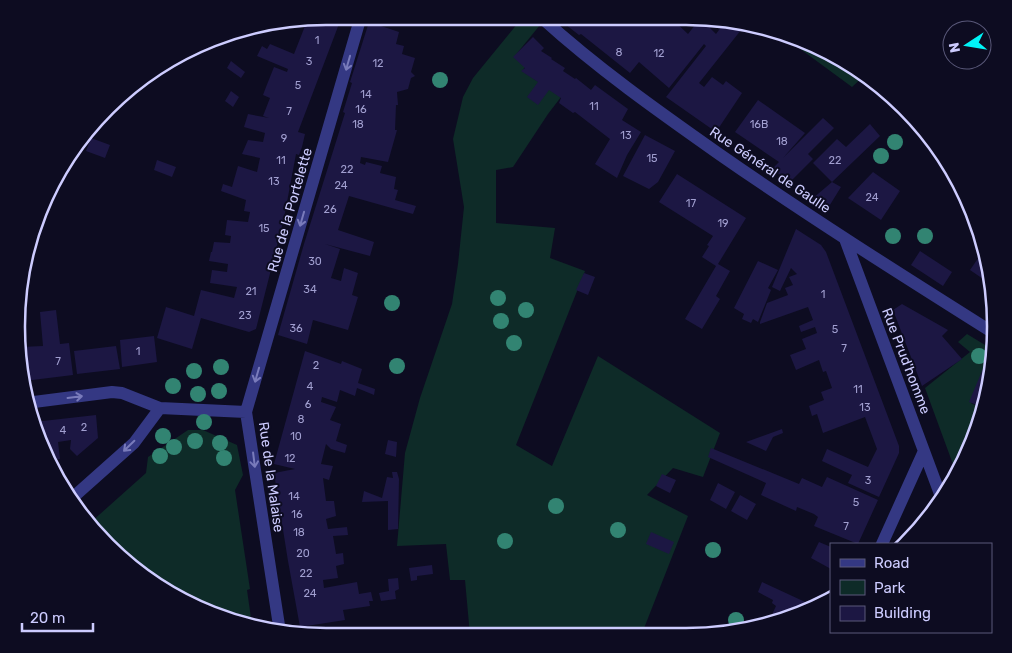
<svg xmlns="http://www.w3.org/2000/svg" width="1012" height="653" viewBox="0 0 1012 653" font-family="Rubik,sans-serif">
<style>
.green{fill:#0e2b28}
.building{fill:#1c1743}
.lines{fill:none;stroke-linecap:round;stroke-linejoin:round}
.minor{stroke:#343883;stroke-width:12}
.tree{fill:#328472}
.oneway{stroke:#797bbb}
.labels{text-anchor:middle;dominant-baseline:central;stroke-width:4;stroke-linejoin:round;paint-order:stroke}
.number-label{font-size:11px;fill:#a19fd0}
.street-label{font-size:14px;fill:#cdccff;stroke:#0d0c21}
.rim{fill:none;stroke:#cdccff;stroke-width:2.5}
</style>
<rect width="100%" height="100%" fill="#0d0c21"/>
<path class="green" d="M522,18H531L540,25L514,57L526,66L522,71L561,97L548,114L513,167L496,170V223L555,228L550,258L585,271L516,445L552,466L598,356L720,433L703,477L673,468L647,495L688,516L641,636L470,635L465,580H450L446,544L397,546L405,453L420,398L452,304L458,264L464,207L453,139L463,97L473,78Z
M797,40L822,48L864,76L852,87L803,51L798,47Z
M967,334L990,348L987,366L971,403L982,409L979,426L954,467L925,388L970,352L958,342Z
M188,430H203L237,445L243,475L235,490L250,589L247,590L252,625L208,613L122,560L90,523L146,473L148,457Z"/>
<path class="building" d="M327,16H342L298,132L305,134L302,147L299,155L296,154L284,218L256,329L249,332L201,318L192,349L157,338L166,307L194,316L201,290L234,298L237,287L210,283L212,270L227,272L228,264L209,261L211,252H212L214,242L230,243L231,236L225,235L227,220L248,222L250,212L244,211L246,200L221,191L223,184L232,187L238,166L257,172L260,158L242,154L248,140L263,142L265,133L244,127L248,114L269,118L263,116L270,98L263,95L266,87L274,67L287,72L288,69L257,56L262,46L267,49L270,44L294,54L305,26L298,21Z
M557,18L672,19L688,34L699,20L703,24L706,19H714L716,20L710,28L716,34L727,19L745,25L699,83L704,87L712,77L723,85L726,81L742,93L716,132L666,97L706,46L704,44L669,88L639,62L630,73L581,34L579,35Z
M369,22L399,32L396,44L404,46L402,54L415,58L411,72L415,76L411,78L408,89L397,92L398,105H396L395,130H397L388,162L361,157L360,163L365,165L366,162L382,166L380,173L396,177L394,189L398,190L395,200L416,206L413,214L349,196L338,230L374,242L370,256L325,244L340,249L331,278L341,281L344,268L358,273L352,295L358,297L348,330L313,320L307,344L278,335L304,244L345,113L343,112L352,83L350,82Z
M533,37L544,48L541,51L552,58L551,59L565,68L563,71L575,79L576,78L591,90L595,85L628,109L622,120L641,132L627,155L617,178L595,164L610,139L575,112L573,113L559,103L561,98L549,90L538,105L527,97L538,82L521,71L525,68L513,57Z
M231,61L245,72L241,78L227,68Z
M231,91L239,97L233,107L225,101Z
M758,100L805,133L783,158L823,118L834,128L808,154L813,159L790,182L772,169L779,162L735,132Z
M870,124L880,136L832,182L813,163L837,139L846,147Z
M645,135L675,151L658,182L649,189L623,176Z
M91,138L110,145L105,158L86,151Z
M157,160L176,167L172,177L154,170Z
M873,172L900,191L881,220L848,198Z
M677,174L746,218L718,264L730,271L716,296L720,299L702,329L685,319L716,266L702,257L709,246L707,245L713,236L659,202Z
M832,182L841,187L828,208L812,199Z
M796,229L821,245L826,252L899,446V453L879,497L848,483L852,475L822,461L827,449L868,467L877,449L865,417L823,433L817,414L812,416L809,406L824,400L821,392L832,388L826,371L823,372L819,360L796,370L790,355L806,349L802,339L817,333L815,327L801,332L799,326L813,320L808,307L760,324V322L767,303L788,295L785,288L793,285L789,277L797,274L791,268L780,291L772,287Z
M979,247L981,254L989,283L970,270L981,254L976,250Z
M920,251L952,272L943,286L911,265Z
M758,261L778,270L768,288L771,290L758,322L753,319L751,323L742,319L744,314L734,308Z
M584,273L595,277L588,295L576,290Z
M902,304L948,330L942,336L962,359L922,386L893,310Z
M56,310L60,344L69,343L73,375L24,381L21,347L43,346L40,312Z
M154,336L157,362L122,367L120,340Z
M116,346L120,369L77,374L74,351Z
M305,351L341,364L342,361L362,369L358,383L375,389L374,395L357,388L355,396L340,390L337,402L322,397L321,402L336,407L330,420L341,424L336,441L347,445L345,453L331,449L326,444L321,464L333,466L329,480L323,478L326,501H334L336,516L326,519L328,529L347,527L348,535L333,536L336,554L343,553L344,564L336,566L338,578L323,580L324,588L357,582L359,594L371,592L373,601H369L370,606L343,610L345,620L300,627L288,561L274,473L295,469L274,464Z
M987,359H988L982,407L969,402Z
M96,415L98,438L77,456L70,449L71,440L58,442L60,459L51,460L34,422Z
M782,429L783,433L773,437L766,451L746,442Z
M388,440L397,442L396,457L385,454Z
M711,448L799,484L802,478L822,487L827,477L878,500L858,544L814,526L818,517L814,514L797,507L796,511L761,495L766,483L708,457Z
M392,472H397L399,479L398,529L388,530V501L362,502L364,491L382,498L387,477L393,478Z
M662,474L676,480L670,493L656,486Z
M718,483L735,492L726,509L710,500Z
M740,495L756,504L747,520L731,511Z
M651,532L674,542L669,554L646,544Z
M819,542L831,547V569L811,558Z
M432,565L433,574L417,576V580L411,581L409,568Z
M398,578L399,589L395,591L396,599L381,601L379,593L389,591L388,579Z
M762,582L816,607L770,619L776,606L772,603L773,600L758,592Z
M339,628L341,634H303V633Z"/>
<g class="lines">
<path class="minor" d="M542,18C597,68 658,111 719,154C808,216 900,274 992,332
M845,239L940,494
M26,403L112,392L122,393L160,408L246,412
M70,500L134,443L160,408
M882,544L924,451
M280,632L246,412L361,16"/>
</g>
<g class="tree">
<circle cx="440" cy="80" r="8"/>
<circle cx="895" cy="142" r="8"/>
<circle cx="881" cy="156" r="8"/>
<circle cx="893" cy="236" r="8"/>
<circle cx="925" cy="236" r="8"/>
<circle cx="498" cy="298" r="8"/>
<circle cx="392" cy="303" r="8"/>
<circle cx="526" cy="310" r="8"/>
<circle cx="501" cy="321" r="8"/>
<circle cx="514" cy="343" r="8"/>
<circle cx="979" cy="356" r="8"/>
<circle cx="397" cy="366" r="8"/>
<circle cx="221" cy="367" r="8"/>
<circle cx="194" cy="371" r="8"/>
<circle cx="173" cy="386" r="8"/>
<circle cx="219" cy="391" r="8"/>
<circle cx="198" cy="394" r="8"/>
<circle cx="204" cy="422" r="8"/>
<circle cx="163" cy="436" r="8"/>
<circle cx="195" cy="441" r="8"/>
<circle cx="220" cy="443" r="8"/>
<circle cx="174" cy="447" r="8"/>
<circle cx="160" cy="456" r="8"/>
<circle cx="224" cy="458" r="8"/>
<circle cx="556" cy="506" r="8"/>
<circle cx="618" cy="530" r="8"/>
<circle cx="505" cy="541" r="8"/>
<circle cx="713" cy="550" r="8"/>
<circle cx="736" cy="620" r="8"/>
</g>
<defs><path id="oneway-shaft" d="M-6 0H5M1.5-3L5.5 0L1.5 3" fill="none" stroke-width="1.6" stroke-linecap="round" stroke-linejoin="round" transform="scale(1.25)"/></defs>
<g class="oneway">
<use href="#oneway-shaft" transform="translate(348 63) rotate(106)"/>
<use href="#oneway-shaft" transform="translate(302 219) rotate(106)"/>
<use href="#oneway-shaft" transform="translate(257 375) rotate(106)"/>
<use href="#oneway-shaft" transform="translate(75 397) rotate(-7)"/>
<use href="#oneway-shaft" transform="translate(129 446) rotate(136)"/>
<use href="#oneway-shaft" transform="translate(254 460) rotate(83)"/>
</g>
<g class="labels">
<g class="number-label">
<text x="317" y="40">1</text>
<text x="619" y="52">8</text>
<text x="659" y="53">12</text>
<text x="309" y="61">3</text>
<text x="378" y="63">12</text>
<text x="298" y="85">5</text>
<text x="366" y="94">14</text>
<text x="594" y="106">11</text>
<text x="361" y="109">16</text>
<text x="289" y="111">7</text>
<text x="358" y="124">18</text>
<text x="759" y="124">16B</text>
<text x="626" y="135">13</text>
<text x="284" y="138">9</text>
<text x="782" y="141">18</text>
<text x="652" y="158">15</text>
<text x="281" y="160">11</text>
<text x="835" y="160">22</text>
<text x="347" y="169">22</text>
<text x="274" y="181">13</text>
<text x="341" y="185">24</text>
<text x="872" y="197">24</text>
<text x="691" y="203">17</text>
<text x="330" y="209">26</text>
<text x="723" y="223">19</text>
<text x="264" y="228">15</text>
<text x="315" y="261">30</text>
<text x="310" y="289">34</text>
<text x="251" y="291">21</text>
<text x="823" y="294">1</text>
<text x="245" y="315">23</text>
<text x="296" y="328">36</text>
<text x="835" y="329">5</text>
<text x="844" y="348">7</text>
<text x="138" y="351">1</text>
<text x="58" y="361">7</text>
<text x="316" y="365">2</text>
<text x="310" y="386">4</text>
<text x="858" y="389">11</text>
<text x="308" y="404">6</text>
<text x="865" y="407">13</text>
<text x="301" y="419">8</text>
<text x="84" y="427">2</text>
<text x="63" y="430">4</text>
<text x="296" y="436">10</text>
<text x="290" y="458">12</text>
<text x="868" y="480">3</text>
<text x="294" y="496">14</text>
<text x="856" y="502">5</text>
<text x="297" y="514">16</text>
<text x="846" y="526">7</text>
<text x="299" y="532">18</text>
<text x="303" y="553">20</text>
<text x="306" y="573">22</text>
<text x="310" y="593">24</text>
</g>
<g class="street-label">
<text transform="translate(770 170) rotate(34)">Rue Général de Gaulle</text>
<text transform="translate(290 210) rotate(-74)">Rue de la Portelette</text>
<text transform="translate(906 361) rotate(69)">Rue Prud'homme</text>
<text transform="translate(271 477) rotate(82)">Rue de la Malaise</text>
</g>
</g>
<path d="M0 0H1012V653H0ZM326 25H686A301 301 0 0 1 987 326V327A301 301 0 0 1 686 628H326A301 301 0 0 1 25 327V326A301 301 0 0 1 326 25Z" fill="#0d0c21" fill-rule="evenodd"/>
<path class="rim" d="M326 25H686A301 301 0 0 1 987 326V327A301 301 0 0 1 686 628H326A301 301 0 0 1 25 327V326A301 301 0 0 1 326 25Z"/>
<rect x="830" y="543" width="162" height="90" fill="#0d0c21" stroke="#5a597a"/>
<rect x="840" y="559" width="25" height="8" fill="#343883" stroke="#5a597a"/>
<text x="874" y="568" font-size="15" fill="#cdccff">Road</text>
<rect x="840" y="580" width="25" height="15" fill="#0e2b28" stroke="#5a597a"/>
<text x="874" y="593" font-size="15" fill="#cdccff">Park</text>
<rect x="840" y="606" width="25" height="15" fill="#1c1743" stroke="#5a597a"/>
<text x="874" y="618" font-size="15" fill="#cdccff">Building</text>
<g transform="translate(967 45) rotate(258)"><circle r="24" fill="#0d0c21" stroke="#5a597a"/>
<path d="M0-4L9 19L0 12L-9 19Z" fill="#00f4f7"/>
<text y="-8" font-size="14" font-weight="bold" text-anchor="middle" fill="#cdccff">N</text>
</g>
<path d="M22 623v8h71v-8" fill="none" stroke="#cdccff" stroke-width="2.5"/>
<text x="30" y="623" font-size="15" fill="#cdccff" stroke="#0d0c21" stroke-width="4" paint-order="stroke">20 m</text>
</svg>
